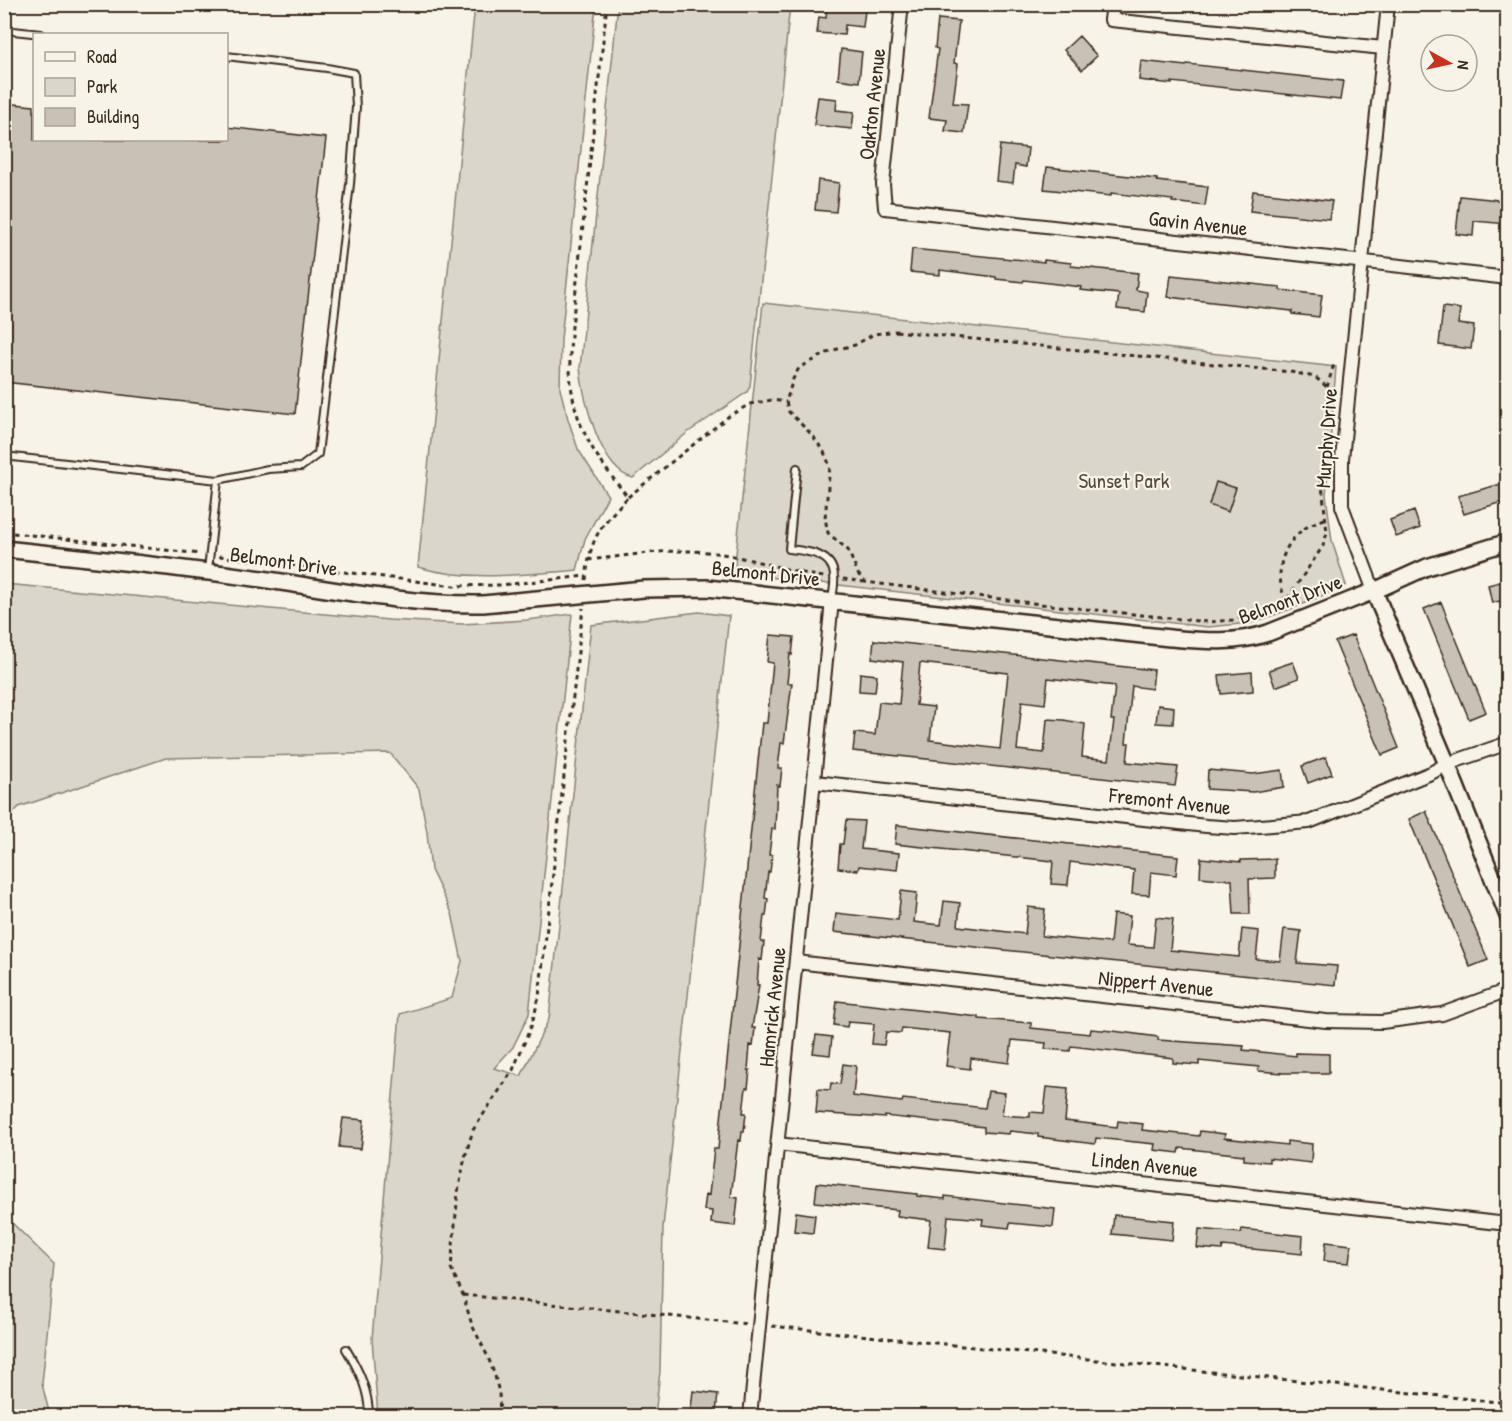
<svg xmlns="http://www.w3.org/2000/svg" width="1512" height="1421" viewBox="0 0 1512 1421" font-family="'Patrick Hand',sans-serif">
<style>
.green{fill:#dbd6cb;stroke:#8b8074;stroke-width:1.5}
.building{fill:#c8c1b6;stroke:#3b2a1e;stroke-width:1.5;fill-rule:evenodd}
.lines{fill:none;stroke-linecap:round;stroke-linejoin:round}
.service-casing{stroke:#3b2a1e;stroke-width:10}
.minor-casing{stroke:#3b2a1e;stroke-width:16}
.tertiary-casing{stroke:#3b2a1e;stroke-width:20}
.path{stroke:#3b2a1e;stroke-width:3;stroke-dasharray:4.5 4.5;stroke-linecap:butt}
.service{stroke:#f7f3e8;stroke-width:6}
.minor{stroke:#f7f3e8;stroke-width:12}
.tertiary{stroke:#f7f3e8;stroke-width:15}
.labels{text-anchor:middle;dominant-baseline:central;stroke-width:4.5;stroke-linejoin:round;paint-order:stroke}
.street-label{font-size:21px;fill:#3b2a1e;stroke:#f7f3e8}
.park-label{font-size:21px;fill:#5b4c41;stroke:#f7f3e8}
</style>
<rect width="100%" height="100%" fill="#f7f3e8"/>
<filter id="ink" filterUnits="userSpaceOnUse"><feTurbulence type="fractalNoise" baseFrequency=".0167" numOctaves="2"/><feDisplacementMap in="SourceGraphic" scale="12" xChannelSelector="R" yChannelSelector="G"/><feConvolveMatrix kernelMatrix="1 2 1 2 8 2 1 2 1" color-interpolation-filters="sRGB"/></filter>
<g filter="url(#ink)">
<path class="green" d="M618,4L790,5L750,386L747,392L687,433L633,478C600,471 583,397 580,368Z
M475,5H596L561,339L560,389L568,419L578,449L608,496L585,539L577,570L568,571C518,575 466,581 418,567Z
M763,303L1336,367L1326,495L1332,541L1346,585L1294,608L1251,623L1208,627L734,573Z
M5,584L389,620L463,624L527,620L572,614L529,1014L513,1047L494,1068L521,1076L549,1019L591,625L699,612L729,616L663,1227L660,1371L655,1416H378L372,1339L400,1014L452,998L462,961L452,913L431,870L427,832L419,789L390,753L166,758L19,807L7,819L5,841Z
M4,1215L54,1264L42,1384L50,1416H5Z"/>
<path class="building" d="M827,6L865,10L863,27L845,25L844,35L817,33L819,17L826,18Z
M938,19L959,21L954,63L958,64L953,103L968,104L964,133L945,131L947,120L929,118L938,49L935,48Z
M1079,36L1097,56L1082,70L1064,50Z
M841,49L862,52L859,82L838,79Z
M1141,61L1186,66L1187,64L1343,81L1340,100L1172,82V84L1139,80Z
M818,97L837,99L836,110L854,112L852,129L814,125Z
M4,103L34,106V140H226V127L326,138L295,414L4,382Z
M1000,145L1028,148L1026,167L1015,165L1013,183L996,181Z
M1047,167L1157,179V181L1208,187L1205,206L1172,202L1173,200L1111,193V196L1044,189Z
M818,180L839,183L836,212L815,210Z
M1253,191L1332,201L1329,219L1250,211Z
M1460,196L1508,201V224L1474,221L1473,236L1456,234Z
M912,249L1044,262V260L1071,263V266L1138,273L1136,290L1147,292L1145,312L1117,309L1119,294L1080,290L1081,287L1024,280L1023,282L996,279V277L940,270V275L910,272Z
M1171,275L1280,287V290L1322,295L1319,317L1292,314V311L1168,297Z
M1443,307L1460,309L1458,324L1474,326L1471,349L1439,345Z
M1216,482L1236,488L1228,512L1209,505Z
M1508,482V500L1464,514L1458,496Z
M1414,511L1420,528L1396,537L1390,520Z
M1508,580V599L1492,603L1488,585Z
M1441,602L1486,712L1469,719L1424,609Z
M770,635L794,637L792,655L790,654L787,683H792L784,743H781L778,768H782L780,786L777,785L775,829H772L769,855H772L770,872H768L765,898L768,899L766,916H764L761,942H764L762,960L759,959L757,985H759L752,1028H755L753,1046L750,1045L748,1070H750L748,1088H746L743,1113H746L744,1131H742L741,1141L738,1140L731,1197L738,1198L735,1226L711,1223L712,1211L704,1210L706,1194L709,1195L714,1149H718L762,723H767L773,663L767,662Z
M1353,635L1399,748L1382,755L1335,642Z
M874,640L1154,670L1152,689L1132,686L1126,743H1129L1127,762L1178,767L1175,786L853,751L855,733L875,735L879,702L899,704L903,662L872,658ZM920,663L1008,673L1000,749L930,740L934,707L916,705ZM1048,678L1115,686L1111,720H1114L1109,760L1082,757L1085,724L1064,720L1047,719L1044,753L1017,750L1022,701L1045,704Z
M1293,662L1299,678L1275,687L1269,670Z
M1252,672L1253,691L1221,694L1219,675Z
M860,673L877,675L875,692L859,691Z
M1158,705L1174,707L1173,724L1156,723Z
M1326,757L1332,774L1308,783L1302,766Z
M1208,770L1253,774L1282,770L1284,787L1253,792L1207,789Z
M1426,811L1488,960L1470,967L1409,819Z
M846,820L864,821L861,849L899,853L897,870L859,866L858,870L838,868L840,844H843Z
M897,825L1178,856L1176,875L1151,872L1149,895L1132,894L1134,870L1070,862L1068,885L1051,884L1053,861L895,844Z
M1201,858L1241,862V860L1275,859V878L1249,879L1250,914H1234L1232,880L1200,877Z
M901,891L917,893L914,922L941,925L944,901L960,903L958,926L1025,934L1028,907L1045,909L1042,936L1110,943L1113,914L1130,916L1127,945L1153,947L1156,917L1173,919L1170,950L1239,957L1242,929L1259,931L1256,959L1280,961L1284,929L1301,931L1297,963L1337,966L1335,985L834,932L836,913L898,920Z
M837,1001L979,1017V1019L1031,1023V1028L1090,1034L1091,1029L1113,1031L1158,1037V1040L1244,1046L1243,1050L1296,1056V1053L1329,1054V1073H1284L1258,1071L1259,1067L1199,1061V1065L1173,1063V1058L1071,1046L1070,1051L1045,1049L1046,1043L1012,1040L1009,1063L971,1058L970,1069L946,1066L950,1033L902,1028L901,1033L886,1032L884,1045L872,1044L874,1024L848,1022L847,1027L834,1025Z
M816,1035L832,1037L830,1055L813,1053Z
M843,1064L856,1066L853,1096L902,1102L903,1099L985,1108L988,1091L1005,1093L1002,1115L1030,1117V1112L1044,1113L1047,1087L1068,1089L1065,1121L1117,1127L1118,1121L1143,1124L1142,1130L1199,1136L1200,1131L1225,1134L1224,1138L1287,1145V1141L1312,1144L1311,1163L1269,1158V1162L1244,1160V1155L1180,1148L1179,1153L1154,1150L1155,1144L1096,1138L1095,1144L1038,1137V1134L1010,1131L1009,1134L984,1132V1127L885,1116V1118L816,1113L818,1089L830,1090L831,1083L840,1084Z
M343,1118L364,1120L361,1149L339,1147Z
M817,1183L917,1194V1196L945,1199V1196L1055,1209L1053,1227L1010,1223L1009,1228L982,1225L983,1219L948,1216L945,1249L928,1247L931,1220L897,1216L898,1210L815,1202Z
M796,1212L815,1215L813,1233L794,1231Z
M1114,1215L1174,1221L1172,1240L1112,1234Z
M1199,1229L1241,1233L1242,1229L1303,1236L1302,1254L1223,1246L1222,1250L1197,1248Z
M1326,1242L1351,1245L1349,1263L1324,1261Z
M693,1391L718,1394L716,1412L713,1411L712,1416H690Z"/>
<g class="lines">
<g class="service-casing">
<path id="service" d="M4,30L41,34
M4,456L218,480L208,570
M797,468L789,549C806,551 833,553 834,576C835,584 833,592 832,600
M218,480L268,469L301,467L318,454L350,184L356,107L354,73L327,68L226,56
M346,1349C359,1370 369,1391 369,1416"/>
</g>
<g class="minor-casing">
<path id="minor" d="M902,4L883,184L885,208L1508,278
M1113,4L1111,20L1383,48
M1374,591L1342,506V459L1388,4
M815,782L1206,826L1235,828L1309,822L1431,773L1447,764L1508,743
M796,962L1326,1021L1382,1022L1442,1014L1508,990
M777,1144L1508,1224
M750,1416L832,601"/>
</g>
<g class="tertiary-casing">
<path id="tertiary" d="M4,549C90,558 176,567 262,579C335,590 409,605 483,604L644,589L707,588L1170,638C1204,641 1236,644 1268,633L1374,591L1427,567L1508,542
M1374,591L1447,764L1508,916"/>
</g>
<path class="path" d="M896,331L1291,372L1315,377L1327,387L1329,398L1321,475L1327,533L1323,546L1286,601L1273,608L1233,620L1208,622L1040,604L865,582L858,574L848,550L828,533L825,518L830,466L824,452L813,436L789,412L786,402L793,379L799,368L833,350L855,345L874,334Z
M1327,387L1334,364
M628,497L729,416L750,404L772,400L786,402
M4,532L200,554
M219,556L454,586L501,585L587,576
M588,560C628,556 668,548 707,552C747,556 785,571 824,577
M843,579L865,582
M586,580C590,538 599,527 628,497C583,442 565,409 571,336L607,4
M1286,601C1270,566 1288,529 1325,519
M463,1295L747,1324
M772,1326L1508,1403
M500,1416L499,1393L495,1376L488,1357L472,1325L463,1295L451,1268L458,1192L465,1157L473,1130L513,1070L532,1024L539,997L583,608"/>
<use href="#service" class="service"/>
<use href="#minor" class="minor"/>
<use href="#tertiary" class="tertiary"/>
</g>
</g>
<g class="labels">
<g class="street-label">
<text transform="translate(872 104) rotate(-84)">Oakton Avenue</text>
<text transform="translate(1198 223) rotate(6)">Gavin Avenue</text>
<text transform="translate(1326 438) rotate(-86)">Murphy Drive</text>
<text transform="translate(284 561) rotate(8)">Belmont Drive</text>
<text transform="translate(766 573) rotate(6)">Belmont Drive</text>
<text transform="translate(1290 599) rotate(-20)">Belmont Drive</text>
<text transform="translate(1170 801) rotate(6)">Fremont Avenue</text>
<text transform="translate(1156 983) rotate(6)">Nippert Avenue</text>
<text transform="translate(772 1007) rotate(-84)">Hamrick Avenue</text>
<text transform="translate(1145 1164) rotate(6)">Linden Avenue</text>
</g>
<g class="park-label">
<text x="1124" y="480">Sunset Park</text>
</g>
</g>
<rect width="1512" height="1421" fill="none" stroke="#f7f3e8" stroke-width="24"/>
<rect x="12" y="12" width="1488" height="1397" fill="none" stroke="#3b2a1e" stroke-width="2" filter="url(#ink)"/>
<rect x="33" y="33" width="195" height="108" fill="#f7f3e8" stroke="#aca397" stroke-width="1.5"/>
<rect x="45" y="52" width="30" height="9" fill="#f7f3e8" stroke="#aca397" stroke-width="1.5"/>
<text x="87" y="63" font-size="18" fill="#3b2a1e">Road</text>
<rect x="45" y="78" width="30" height="18" fill="#dbd6cb" stroke="#aca397" stroke-width="1.5"/>
<text x="87" y="93" font-size="18" fill="#3b2a1e">Park</text>
<rect x="45" y="108" width="30" height="18" fill="#c8c1b6" stroke="#aca397" stroke-width="1.5"/>
<text x="87" y="123" font-size="18" fill="#3b2a1e">Building</text>
<g transform="translate(1449 63) rotate(98)"><circle r="28" fill="#f7f3e8" stroke="#aca397" stroke-width="1.5"/>
<path d="M0-4.5L10 22L0 15L-10 22Z" fill="#c8321e"/>
<text y="-9" font-size="16" font-weight="bold" text-anchor="middle" fill="#3b2a1e">N</text>
</g>
</svg>
